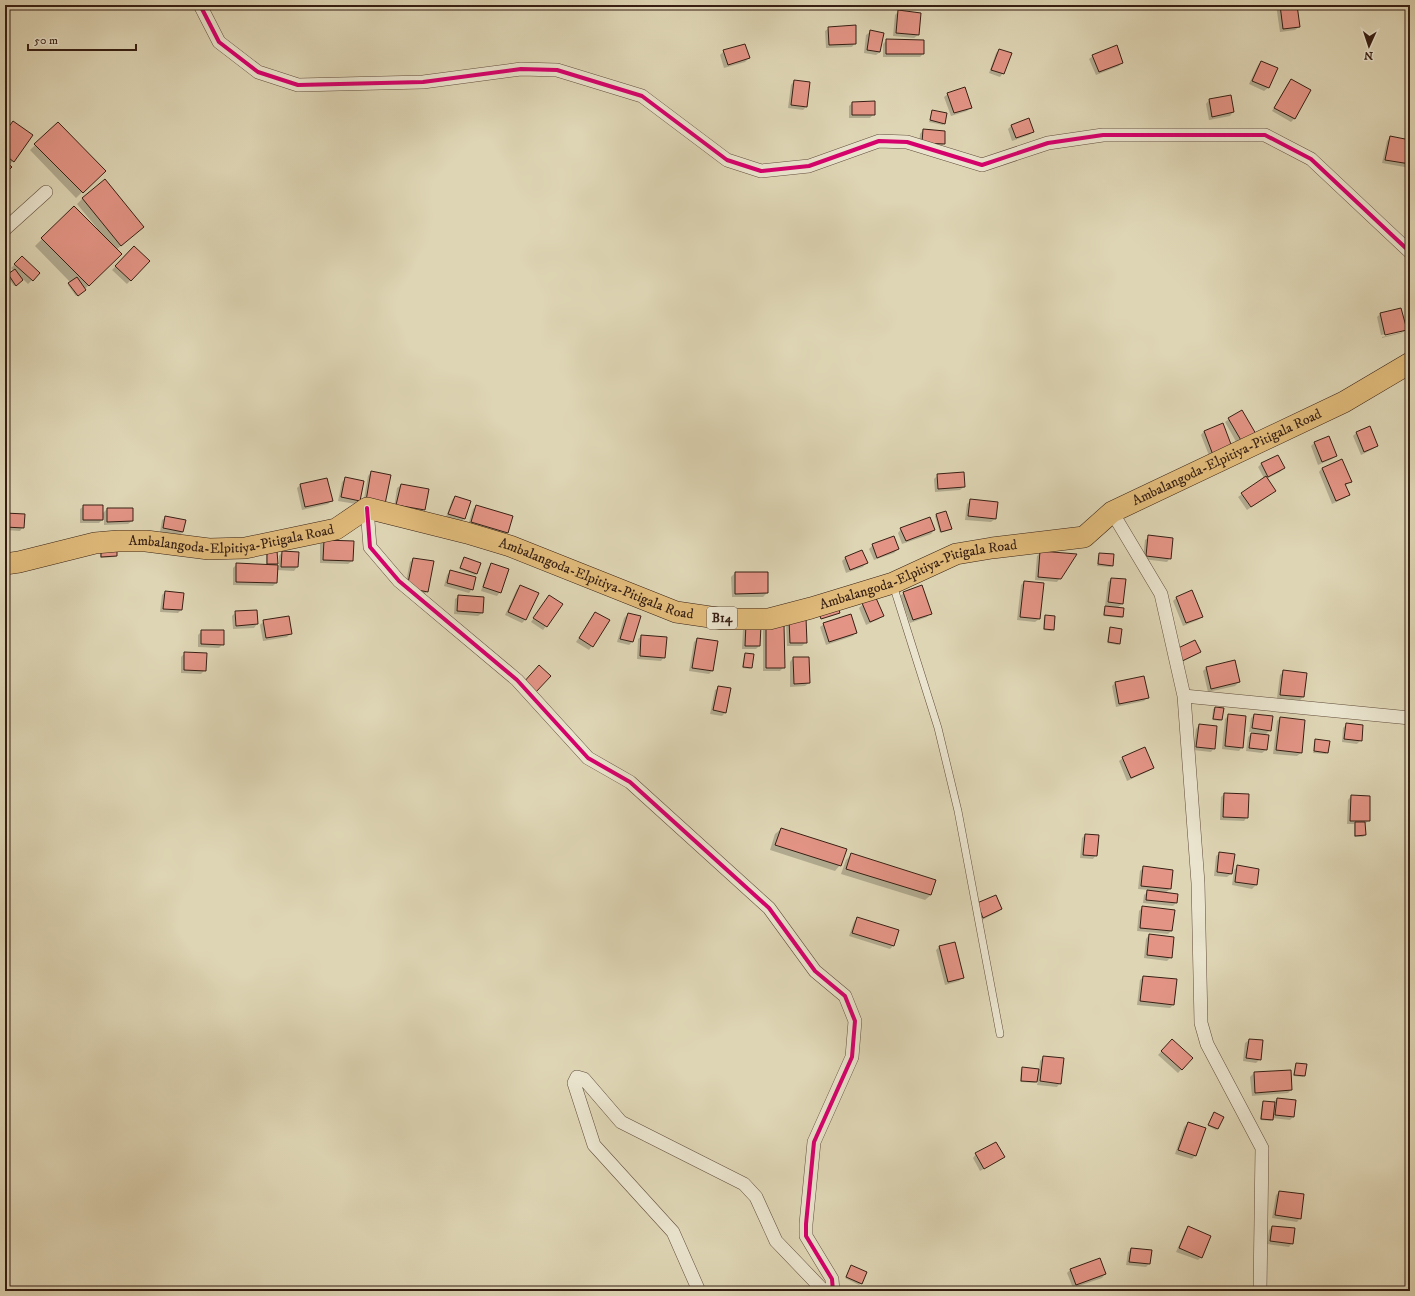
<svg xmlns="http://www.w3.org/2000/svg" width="1415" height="1296" viewBox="0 0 1415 1296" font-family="'IM FELL DW Pica',serif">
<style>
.shadow{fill:#0003}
.building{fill:#e39485;stroke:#371f13}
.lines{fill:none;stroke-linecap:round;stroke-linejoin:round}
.service-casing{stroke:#614c3b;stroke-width:8}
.minor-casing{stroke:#614c3b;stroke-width:14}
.primary-casing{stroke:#371f13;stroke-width:22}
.service{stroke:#eae4ce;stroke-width:7}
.minor{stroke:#eae4ce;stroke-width:13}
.primary{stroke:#dfba7a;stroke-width:21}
.cycleway-casing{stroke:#eae4ce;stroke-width:6}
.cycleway{stroke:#d6006c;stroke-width:4}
.labels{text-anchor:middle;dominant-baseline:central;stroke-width:3;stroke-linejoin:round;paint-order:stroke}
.shield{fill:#eae4ce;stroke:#6d5a4b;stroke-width:1}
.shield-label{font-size:13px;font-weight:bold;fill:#371f13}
.street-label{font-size:14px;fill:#371f13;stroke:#eae4ce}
</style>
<rect width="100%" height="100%" fill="#ded5b4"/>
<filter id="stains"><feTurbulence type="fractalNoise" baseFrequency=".005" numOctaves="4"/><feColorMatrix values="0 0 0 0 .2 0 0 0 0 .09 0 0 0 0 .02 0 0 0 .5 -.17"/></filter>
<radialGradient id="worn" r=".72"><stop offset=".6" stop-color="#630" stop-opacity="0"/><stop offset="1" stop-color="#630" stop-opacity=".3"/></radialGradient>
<path class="shadow" d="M1276,5H1296L1299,27L1295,30L1280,32Z
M899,11L920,13L918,35L914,38L893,36L895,15Z
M829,28L855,43L852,47L826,48L825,31Z
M870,32L880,52L876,55L864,53L866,35Z
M887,40L923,54L920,57H883V44Z
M999,50L1003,73L1000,77L989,73L996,53Z
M724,51L749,58L745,62L724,68L720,55Z
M1093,56L1122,62L1119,66L1096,75L1089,59Z
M1261,62L1277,69L1268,88L1264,91L1249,84L1258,65Z
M1291,80L1310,90L1294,119L1291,122L1272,111L1288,83Z
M794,81L806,107L803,110L788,108L791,85Z
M948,94L971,107L967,111L951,116L944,97Z
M1230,96L1233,112L1230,116L1209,120L1206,104L1209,100Z
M852,103L874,114L870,118H849V106Z
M932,111L944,123L943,125L929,122Z
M58,123L105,170L76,198L30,150Z
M1011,126L1033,132L1029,135L1012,141L1008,129Z
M923,130L944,132V144L940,147L919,146L920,134Z
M5,132L13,161L9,165L5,173Z
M1390,137L1410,141V168L1382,163L1387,141Z
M83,198L143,227L116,250L120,254L83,291L76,296L68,285L70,282L35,246L74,207L96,229L97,228L77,204Z
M134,247L149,261L127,284L112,270Z
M22,257L39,273L28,284L23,279L14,286L7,276L14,271L11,268Z
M1410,301V319H1406L1407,304Z
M1380,314L1405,330L1402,333L1382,338V337L1403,332V330L1381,335L1377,317Z
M1229,419L1255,434L1238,445L1225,422Z
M1369,427L1377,446L1373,449L1361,455L1353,436L1356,433Z
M1204,431L1231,447L1210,458L1201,435Z
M1328,437L1336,456L1332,459L1318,465L1311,446L1314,443Z
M1277,456L1284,468L1280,472L1266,479L1271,494L1247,510L1238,497L1264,478L1258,467L1261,464Z
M1322,468L1351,481L1345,486L1348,495L1345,498L1332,504L1319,472Z
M371,472L389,476L363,504L368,476Z
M938,475L964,487L960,490L935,492L934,479Z
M346,478L359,501L356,504L338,501L342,482Z
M300,485L332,500L328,504L302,510L297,488Z
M401,485L424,510L420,513L394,508L397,488Z
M455,497L470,502L464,519L460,522L446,517L452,500Z
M971,500L997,503L995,519L991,522L965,520L967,504Z
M84,506L102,514L107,509H132V521L128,524L104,525V518L99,523H80V509Z
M476,506L507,532L503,536L468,525L473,509Z
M5,514L23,527L20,531L5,530Z
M936,515L950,529L949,530L940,533L935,516Z
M166,517L183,532L179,535L160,532L162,520Z
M901,529L934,530L931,534L902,544L898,533Z
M1149,537L1170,558L1167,562L1143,559L1145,540Z
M324,541L352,561L348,564L320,563V544Z
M873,545L898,549L894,553L874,560L869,549Z
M100,547L116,556L115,557L100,558Z
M267,552L277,563L274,566H279V556L282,552L298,553L297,567L294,571L277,570L276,583L273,586L233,585V568L237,564L266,565V553Z
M1041,552L1060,578L1057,582L1035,580L1037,556Z
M1100,554L1112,566L1110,567L1097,566L1098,555Z
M845,558L866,563L863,567L846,573L842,561Z
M413,559L427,591L424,595L404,592L410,562Z
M464,559L477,573L475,575L459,569Z
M492,564L500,592L497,596L481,591L488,568Z
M450,571L472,589L469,593L444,586L447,575Z
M735,573H767V593L763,597H732L731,577Z
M1111,579L1122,604L1117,608L1123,609L1122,617L1121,618L1103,616L1104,609L1107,606H1105L1108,582Z
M1024,582L1039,619L1035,622L1017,620L1021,585Z
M521,586L538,594L525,620L522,623L505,615L517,589Z
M165,592L181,610L178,613L160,612L162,595Z
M904,593L930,613L927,617L910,623L900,596Z
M459,596L482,613L478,616L454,614L455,599Z
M549,596L546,626L543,630L531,622Z
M1176,598L1201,617L1198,620L1183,626L1173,601Z
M863,604L882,616L879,619L866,625L859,608Z
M236,612L257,624L254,628L233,629L232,616Z
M595,613L592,646L589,650L576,642Z
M628,614L632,642L629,645L617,642L624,618Z
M1046,616L1053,630L1051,631L1043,630L1044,617Z
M789,620L806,642L802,646H787L786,623Z
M264,621L291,633L287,637L263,641L260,625Z
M824,624L856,632L853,636L826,645L820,627Z
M747,625L759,646L756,649H742L743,629Z
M766,626L784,667L780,671H763V630Z
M1110,628L1119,643L1118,645L1107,643L1109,630Z
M202,631L223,644L219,648L198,647V635Z
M642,636L664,657L661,661L637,659L638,639Z
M697,639L712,671L709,674L689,671L694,642Z
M1195,641L1200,652L1196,655L1176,665Z
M185,653L205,670L201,674L181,673V657Z
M745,654L751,667L750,669L742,668L744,655Z
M793,658L809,683L805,686L790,687V662Z
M1234,661L1239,682L1235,686L1208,692L1203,671L1206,668Z
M1283,672L1306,674L1303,697L1300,700L1277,698L1280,675Z
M1144,677L1148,697L1144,701L1116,707L1112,686L1115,683Z
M719,687L725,713L722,716L710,714L715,690Z
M1215,708L1222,719L1220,721L1212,720L1213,709Z
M1229,715L1242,747L1239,751L1222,749L1225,719Z
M1254,715L1270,730L1265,735L1266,750L1262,753L1246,751L1248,737L1253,732H1249L1251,718Z
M1280,718L1301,753L1297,756L1273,754L1277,721Z
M1347,724L1361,740L1357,744L1342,742L1343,728Z
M1199,725L1214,748L1211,752L1193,750L1196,729Z
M1315,740L1327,752L1326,754L1313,753L1314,742Z
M1123,758L1153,768L1149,771L1127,781L1119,761Z
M1224,794L1247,817L1244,821L1220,820L1221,797Z
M1351,796L1369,820L1365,824V835L1363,837H1354V824H1347L1348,800Z
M781,829L840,865L835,871L770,850L775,834Z
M1085,835L1096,855L1093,859L1080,858L1082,838Z
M1220,853L1233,855L1231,874L1227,877L1214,876L1216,856Z
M851,855L931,895L925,900L841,874L846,860Z
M1238,866L1258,869L1256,885L1252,889L1232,885L1234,870Z
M1144,867L1170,889L1165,893L1176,903L1173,906L1143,903L1144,895L1149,890L1138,889L1140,871Z
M1143,907L1171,931L1168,934L1137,931L1139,911Z
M974,908L1001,909L998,912L980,921Z
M857,918L893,946L890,949L849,936L854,922Z
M1149,935L1171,957L1167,961L1144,958L1146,939Z
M939,947L963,977L959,981L945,985L936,950Z
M1143,977L1173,1005L1170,1008L1137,1005L1140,980Z
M1249,1040L1260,1059L1256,1063L1243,1061L1245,1043Z
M1168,1044L1192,1058L1178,1073L1158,1055Z
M1043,1057L1060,1083L1057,1087L1037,1085L1038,1080L1035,1083L1020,1082L1021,1069L1023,1068L1039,1070L1040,1061Z
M1296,1064L1304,1076L1303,1077L1293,1076L1295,1066Z
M1290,1071L1291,1090L1288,1093L1252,1096L1250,1077L1254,1073Z
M1277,1099L1293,1117L1290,1120L1272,1118L1271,1121L1260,1120L1262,1104L1263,1102H1273Z
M1213,1115L1217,1129L1216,1130L1208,1126Z
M1188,1123L1195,1156L1192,1159L1175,1154L1184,1127Z
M976,1154L1004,1157L1000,1160L980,1171L973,1158Z
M1279,1192L1300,1218L1297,1222L1272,1218L1276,1195Z
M1272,1227L1292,1243L1289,1247L1267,1244L1269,1230Z
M1188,1228L1201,1257L1198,1260L1176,1252L1185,1231Z
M1131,1249L1149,1264L1146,1267L1126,1265L1128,1252Z
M850,1268L861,1283L859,1285L845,1278Z
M1070,1270L1105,1274L1102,1278L1073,1288L1067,1273Z"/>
<path class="building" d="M1280,5H1297L1300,27L1283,29Z
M898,10L921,13L919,35L896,33Z
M856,25V44L829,45L828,27Z
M870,30L884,33L880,52L867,50Z
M886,39L924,40V54H886Z
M745,44L750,58L728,65L723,50Z
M1117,45L1123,63L1099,72L1092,55Z
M999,49L1012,53L1004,74L991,70Z
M1261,61L1278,68L1269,88L1252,81Z
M1291,79L1311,90L1295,119L1274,108Z
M794,80L810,82L807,107L791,105Z
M965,87L972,108L954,113L947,93Z
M1231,95L1234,112L1212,117L1209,99Z
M875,101V115H852V102Z
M932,110L947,113L945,124L930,120Z
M1029,118L1034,132L1016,138L1011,125Z
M13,121L33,135L14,162L5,155V132Z
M58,122L106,171L83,193L34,144Z
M923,129L945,131V144L922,143Z
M1390,136L1410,140V164L1385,160Z
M5,161L12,167L5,174Z
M105,179L144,227L121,246L82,198Z
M74,206L122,254L89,286L41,238Z
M134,246L150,261L131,281L115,266Z
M22,256L40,273L33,281L14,264Z
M15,269L23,280L16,286L8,274Z
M77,277L86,290L78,296L68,283Z
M1401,308L1407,330L1385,335L1380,313Z
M1242,410L1256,434L1242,442L1228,418Z
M1223,423L1232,447L1213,455L1204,431Z
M1370,426L1378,446L1364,452L1356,432Z
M1329,436L1337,456L1322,462L1314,442Z
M1278,455L1285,468L1268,477L1261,463Z
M1342,459L1352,482L1345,484L1350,495L1336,501L1322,468Z
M371,471L391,475L385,504L366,501Z
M964,472L965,487L938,489L937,474Z
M1266,476L1276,491L1251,507L1241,493Z
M345,477L364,481L360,501L341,497Z
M327,478L333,501L305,507L300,484Z
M401,484L429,489L425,510L396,505Z
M455,496L471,501L465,519L448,514Z
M970,499L998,502L996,519L968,516Z
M83,505H103V520H83Z
M476,505L513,516L508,533L471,522Z
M107,508H133V521L107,522Z
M946,511L952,529L941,532L936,514Z
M5,513L25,514L24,528L5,527Z
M165,516L186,520L183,532L163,528Z
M930,517L935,530L906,541L900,528Z
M1148,535L1173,538L1171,559L1146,556Z
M894,536L899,549L877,558L872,544Z
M324,540L354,541L353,561L323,560Z
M117,544V556L101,557V545Z
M862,550L868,563L850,570L845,557Z
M267,551H277L278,564H267Z
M282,551L299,552L298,567H281Z
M1040,551L1077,554L1061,579L1038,577Z
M1099,553L1114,554L1113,566L1098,564Z
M464,557L481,563L477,574L460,568Z
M413,558L434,561L428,592L407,588Z
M236,563L278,565L277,583L236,582Z
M491,563L509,569L501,593L483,587Z
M450,570L476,577L473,590L447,583Z
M735,572H768V593L735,594Z
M1111,578L1126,579L1123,604L1108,602Z
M1024,581L1044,583L1040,619L1020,617Z
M520,585L539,593L526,620L508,612Z
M922,585L932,614L913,620L903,592Z
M1192,590L1203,617L1186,623L1176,597Z
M165,591L184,593L182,610L163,609Z
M458,595L484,597L483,613L457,611Z
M549,595L563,604L547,627L533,618Z
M876,598L884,616L870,622L862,603Z
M837,605L840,613L821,619L818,611Z
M1105,606L1124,608L1123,617L1104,615Z
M257,610L258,624L236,626L235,611Z
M595,612L610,620L593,647L579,638Z
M628,613L641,616L633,642L620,639Z
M851,614L857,633L829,642L823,623Z
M1045,615L1055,616L1054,630L1044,629Z
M289,616L292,634L266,638L263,620Z
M806,618L807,643H790L789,619Z
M746,624L761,625L760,646H745Z
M766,625H784L785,668H766Z
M1110,627L1122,629L1120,644L1108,642Z
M201,630H224V645L201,644Z
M641,635L667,637L665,658L640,656Z
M697,638L718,641L713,671L692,668Z
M1195,640L1201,652L1180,662L1174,650Z
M184,652L207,653L206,671L184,670Z
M745,653L754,654L752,668L743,667Z
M793,657H809L810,683L794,684Z
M1235,660L1240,682L1211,689L1206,667Z
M539,665L551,676L535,693L523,683Z
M1283,670L1307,673L1304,697L1280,695Z
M1144,676L1149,698L1119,704L1115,682Z
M718,686L731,688L726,713L713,710Z
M1215,707L1224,708L1222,720L1213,719Z
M1228,714L1246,716L1243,748L1225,746Z
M1254,714L1273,716L1271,731L1252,728Z
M1280,717L1305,720L1302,753L1276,750Z
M1346,723L1363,725L1362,741L1344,739Z
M1199,724L1217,726L1215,749L1196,747Z
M1251,733L1269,735L1267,750L1249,748Z
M1315,739L1330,741L1328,753L1314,751Z
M1145,747L1154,768L1131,778L1122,757Z
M1224,793L1249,794L1248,818L1223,817Z
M1351,795L1370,796V821H1350Z
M1355,822H1365L1366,835L1355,836Z
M781,828L847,849L841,866L775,845Z
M1085,834L1099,835L1097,856L1083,855Z
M1219,852L1235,854L1232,874L1217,872Z
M851,853L936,880L931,895L846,869Z
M1237,865L1259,869L1257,885L1235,882Z
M1143,866L1173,870L1171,889L1141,886Z
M1147,890L1178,894L1177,903L1146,900Z
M996,895L1002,909L983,918L977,903Z
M1142,906L1175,910L1172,931L1140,928Z
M857,917L899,930L894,946L852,933Z
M1149,934L1174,937L1172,958L1147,955Z
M955,942L964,978L948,982L939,946Z
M1143,976L1177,979L1174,1005L1140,1001Z
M1172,1039L1193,1058L1182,1070L1161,1051Z
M1249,1039L1263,1040L1261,1060L1246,1058Z
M1043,1056L1064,1058L1061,1084L1040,1081Z
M1296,1063L1307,1064L1305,1076L1294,1075Z
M1022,1067L1039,1069L1037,1082L1021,1081Z
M1291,1070L1292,1090L1255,1093L1254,1072Z
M1277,1098L1296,1100L1294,1117L1275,1115Z
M1263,1101L1275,1102L1273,1120L1261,1119Z
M1214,1112L1224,1117L1218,1129L1208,1125Z
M1188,1122L1206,1128L1196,1156L1178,1150Z
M996,1142L1005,1157L984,1169L975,1153Z
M1279,1191L1304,1194L1301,1219L1275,1215Z
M1188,1226L1211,1236L1202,1258L1179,1248Z
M1272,1226L1295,1228L1293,1244L1270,1241Z
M1131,1248L1152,1250L1150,1264L1129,1262Z
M1100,1258L1106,1274L1076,1285L1070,1269Z
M851,1265L867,1272L862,1284L846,1277Z"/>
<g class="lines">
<g class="service-casing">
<path id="service" d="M893,585L938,728L958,811L1000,1034"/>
</g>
<g class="minor-casing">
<path id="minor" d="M200,5L219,42L258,72L298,85L423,82L521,69L557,70L642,96L727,160L761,171L809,166L879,141L907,142L982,165L1048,143L1103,135H1265L1311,159L1410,252
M5,229L46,192
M367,508L370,547L399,581L517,680L588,758L630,782L769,908L815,971L845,996L855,1021L852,1057L814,1142L806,1224V1236L832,1279L833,1291
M1112,512L1161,594L1184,696L1198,883L1201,1023L1207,1044L1262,1148L1260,1291
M1184,696L1410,718
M699,1291L673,1232L594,1145L574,1083L577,1077L584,1079L621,1122L744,1184L756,1197L776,1241L822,1289L827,1291"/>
</g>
<g class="primary-casing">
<g id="primary">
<path id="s1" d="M5,564L19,562L95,543L118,541H146L209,549L245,548L336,529L367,508L467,533L510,546L676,612L724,619H769L811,608L893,583L956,554L992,548L1084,537L1112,512L1344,402L1410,363"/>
</g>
</g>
<use href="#service" class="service"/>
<use href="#minor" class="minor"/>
<use href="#primary" class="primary"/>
<g class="cycleway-casing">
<path id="cycleway" d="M200,5L219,42L258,72L298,85L423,82L521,69L557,70L642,96L727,160L761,171L809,166L879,141L907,142L982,165L1048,143L1103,135H1265L1311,159L1410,252
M367,508L370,547L399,581L517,680L588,758L630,782L769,908L815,971L845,996L855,1021L852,1057L814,1142L806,1224V1236L832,1279L833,1291"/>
</g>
<use href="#cycleway" class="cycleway"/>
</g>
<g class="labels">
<rect class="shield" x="707" y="607" width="30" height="22" rx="3"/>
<g class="shield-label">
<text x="722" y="618">B14</text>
</g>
<g class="street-label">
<text stroke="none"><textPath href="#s1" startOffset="1286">Ambalangoda-Elpitiya-Pitigala Road</textPath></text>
<text stroke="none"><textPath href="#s1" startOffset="230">Ambalangoda-Elpitiya-Pitigala Road</textPath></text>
<text stroke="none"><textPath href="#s1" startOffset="950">Ambalangoda-Elpitiya-Pitigala Road</textPath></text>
<text stroke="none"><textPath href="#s1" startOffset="614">Ambalangoda-Elpitiya-Pitigala Road</textPath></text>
</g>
</g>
<rect width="1415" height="1296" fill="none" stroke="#ded5b4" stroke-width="20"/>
<rect x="6" y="6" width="1403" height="1284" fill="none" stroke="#371f13" stroke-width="2"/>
<rect x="10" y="10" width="1395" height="1276" fill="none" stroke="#371f13"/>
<g transform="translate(1369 46) rotate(183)" stroke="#eae4ce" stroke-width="3" paint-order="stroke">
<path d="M0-3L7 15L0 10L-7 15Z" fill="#371f13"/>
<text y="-6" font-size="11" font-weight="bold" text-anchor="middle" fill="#371f13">N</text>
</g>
<path d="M28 44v6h108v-6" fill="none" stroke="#371f13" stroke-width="2"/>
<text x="34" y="44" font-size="12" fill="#371f13" stroke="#eae4ce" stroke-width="3" paint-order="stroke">50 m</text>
<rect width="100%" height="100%" filter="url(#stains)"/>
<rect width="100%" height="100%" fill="url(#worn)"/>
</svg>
